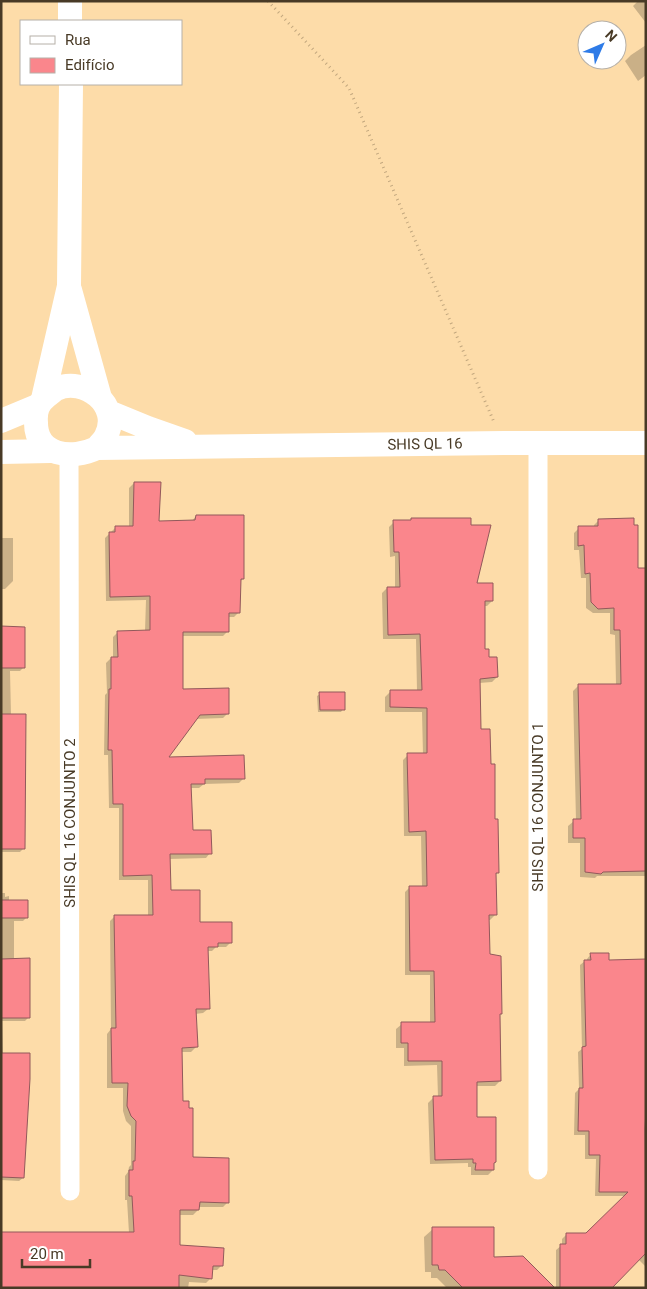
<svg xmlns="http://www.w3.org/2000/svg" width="647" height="1289" viewBox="0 0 647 1289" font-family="Roboto,sans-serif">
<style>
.shadow{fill:#0003}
.building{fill:#fa868c;stroke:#92595b}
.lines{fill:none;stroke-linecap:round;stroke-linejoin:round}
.path{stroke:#c2a77e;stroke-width:3;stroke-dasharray:1 4;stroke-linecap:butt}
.minor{stroke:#fff;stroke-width:19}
.tertiary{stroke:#fff;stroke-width:24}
.labels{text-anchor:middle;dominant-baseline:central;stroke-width:5;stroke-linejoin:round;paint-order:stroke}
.street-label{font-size:15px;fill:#483a26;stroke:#fff}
</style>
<rect width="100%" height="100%" fill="#fddca9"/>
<path class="shadow" d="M638,1H646V23L633,6Z
M646,45V75L638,81L625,61L631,55Z
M134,483L158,522H191L196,516L243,579L239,582V612L234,617H227L228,631L223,636H181L182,690L228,713L223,718L195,719L166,758L243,779L239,783L204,784L199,788H190L192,831L210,853L206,858L169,859V891L198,923L231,942L226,947H216L212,951H207L208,1009L203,1013L195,1014L196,1047L191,1052H181L182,1102L192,1159L228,1202L223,1207H198V1210L193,1215H179L178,1246L222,1265L217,1270H211V1278L206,1283L189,1282L188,1288H1L129,1233L127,1200H125V1176L128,1172L129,1167L131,1165V1126L126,1121L123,1111V1088H107V1034L111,1029L110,921L115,916H148V880H119V808H109L108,755H104L105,695L107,693L106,663L111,658H113V637L118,632L145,631L146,600L106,601L105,538L115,528L129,527V488Z
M599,520L637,570H646V876H597L595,878L580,877V843H568V826L574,821H576L573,691L578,686L616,685L615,635L610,634V613H593L586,608V578H581L579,550H574V533L579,528L594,527V525Z
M394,522L475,585L492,601L487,606H484V651L497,677L492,682L479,683L480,730L494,821L498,872L495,875V915L490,920H488L489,955L499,1015L500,1081L495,1086H475L476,1118L495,1162L493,1164V1170L488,1175H471V1167H468V1163L430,1164L428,1103L433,1098L438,1097L437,1065L404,1066V1048H396V1029L402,1024L430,1023V975H405V892L410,887H422L421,836H404L403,760L408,755H423L422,712H385V697L390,692L417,691L416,639H383L382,593L387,588H395V556L390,557L389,527Z
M1,538H13V581L5,589H1Z
M1,628L24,667L20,671H10L11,715L24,848L20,852H1L2,893H5V897L9,896V901L27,917L23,921H14V960L29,1017L25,1021H2L3,1054L23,1178L19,1181L1,1180Z
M320,694L343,709L341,712H318L317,696Z
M591,954L608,961L644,1113L646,1267L638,1259L610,1288H556V1250L562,1245V1239L566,1235L587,1234L626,1196H595L596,1159H585V1135H574L575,1093L579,1089L578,1052L582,1049L580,965L585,961H587V959Z
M433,1229L493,1258L535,1288H447L437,1278H431V1272H425L424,1237Z"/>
<path class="building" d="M134,482H161L159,521L195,520L196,515H244V579H241L240,613H229V632H183V689L229,688V714L200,715L169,757L244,755L245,779H205V784H191L193,830H211L212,854H170L171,890H200V922H232V943H218V947H208L210,1009H196L198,1047L182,1048L183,1101H189V1108H193V1157L229,1158V1203L200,1202L199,1210H180V1245L224,1248L223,1266H213L212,1279L179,1275V1288H1V1232H134L132,1196H129V1170H133V1161H135L136,1121L131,1116L127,1106L128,1083H112L111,1028H116L114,915H153L152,875L123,876V804H113L112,750H108L109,689H111V657H118L117,631L150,630V596L110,597L109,532H115V526H133Z
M411,518H471V525H491L477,583H493V601H485V649H489V657H497L498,677L480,679L481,729H490L491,764H495V819H498L499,873H496L497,915H489L490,954L501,956L502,1014H500L501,1081L477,1082V1117H496V1162L494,1163V1170H475L476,1163H473V1159L435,1160L433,1096H442V1061H408V1043H401V1022H435L434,971H410L409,886H427L426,831L409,832L407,753H427V708L390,707V690H422L420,634L388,635L387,587H400L399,552H394L393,520H411Z
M634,518V525H638V568H646V871L603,872L601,874L585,872V838H573V819H581L578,684H621L620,630H614V608L598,609L591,602L590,573L585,574L584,545L578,546V526H598V519Z
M1,626L25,627V668H1Z
M319,692H345V710H320Z
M1,714H26L25,849H1Z
M1,900H28V918H1Z
M590,953H609V960L646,959V1109L645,1129L646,1253L612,1288H560V1244H566V1233H586L628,1192H599L600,1155H589V1131H578L579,1088H583L582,1047L586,1046L584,960H591Z
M30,958V1018H1V959Z
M1,1053H30V1079L24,1178L1,1177Z
M432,1227H494V1257L523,1256L555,1288H463L445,1270H439L438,1265H432Z"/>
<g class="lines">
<path class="path" d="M268,1L349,88L494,422"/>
<path class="minor" d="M538,444V1170
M69,455L70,1191"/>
<path class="tertiary" d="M70,1V21
M70,290L100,398
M43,399L69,286L71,84
M109,412L148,428L185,441
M1,421L37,406
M97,448C100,444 104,440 106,436C122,405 84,376 56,389C53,391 50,394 47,396C38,403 35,411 36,423C36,456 72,460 97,448L504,443H646
M1,452L50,451"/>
</g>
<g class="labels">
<g class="street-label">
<text transform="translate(425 444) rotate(-1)">SHIS QL 16</text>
<text transform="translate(538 807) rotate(-90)">SHIS QL 16 CONJUNTO 1</text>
<text transform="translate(70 823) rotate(-90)">SHIS QL 16 CONJUNTO 2</text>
</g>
</g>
<rect width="647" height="1289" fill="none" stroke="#483a26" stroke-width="5"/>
<rect x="20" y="20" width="162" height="65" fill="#ffffff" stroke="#b6b0a8"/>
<rect x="30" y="36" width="25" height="8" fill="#ffffff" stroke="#b6b0a8"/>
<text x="65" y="45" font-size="15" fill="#483a26">Rua</text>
<rect x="30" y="58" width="25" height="15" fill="#fa868c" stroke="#b6b0a8"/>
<text x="65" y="70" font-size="15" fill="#483a26">Edifício</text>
<g transform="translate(602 45) rotate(45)"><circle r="24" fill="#ffffff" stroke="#b6b0a8"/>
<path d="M0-4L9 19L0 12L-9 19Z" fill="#2e7be7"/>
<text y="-8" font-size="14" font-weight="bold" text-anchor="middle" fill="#483a26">N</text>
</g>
<path d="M22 1259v8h68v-8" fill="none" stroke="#483a26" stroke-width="2.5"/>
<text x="30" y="1259" font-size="15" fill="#483a26" stroke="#ffffff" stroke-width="4" paint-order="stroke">20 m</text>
</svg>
